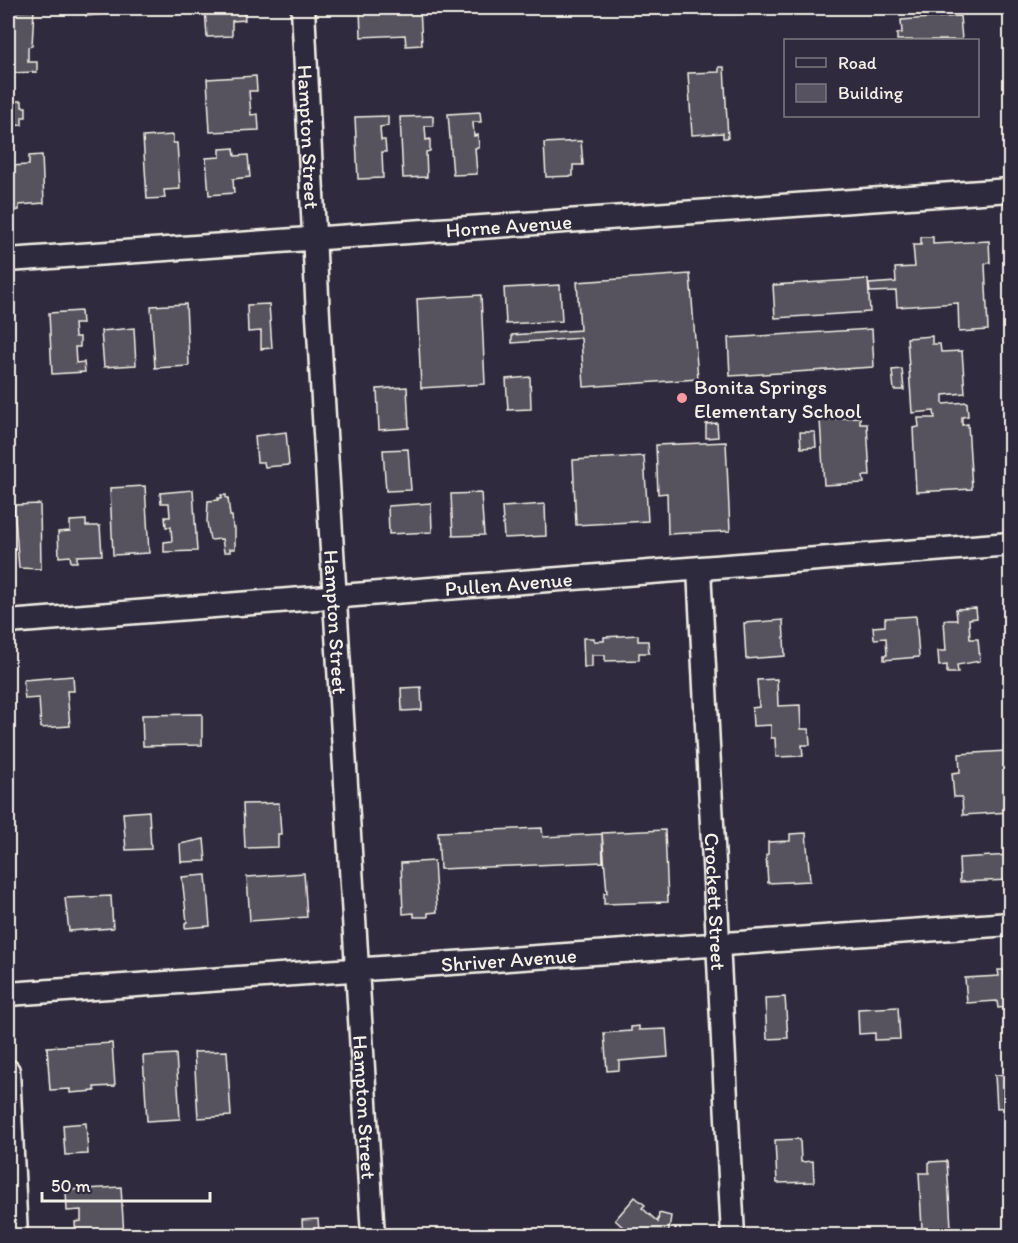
<svg xmlns="http://www.w3.org/2000/svg" width="1018" height="1243" viewBox="0 0 1018 1243" font-family="Itim,sans-serif">
<style>
.building{fill:#56525f;stroke:#f4f1e8;stroke-width:1.5}
.lines{fill:none;stroke-linecap:round;stroke-linejoin:round}
.street-casing{stroke:#f4f1e8;stroke-width:27}
.street{stroke:#2f2a3d;stroke-width:22}
.poi-dot{fill:#ff9aa2;stroke:#2f2a3d;stroke-width:2}
.labels{text-anchor:middle;dominant-baseline:central;stroke-width:5;stroke-linejoin:round;paint-order:stroke}
.street-label{font-size:21px;fill:#f4f1e8;stroke:#2f2a3d}
.poi-label{font-size:21px;fill:#f4f1e8;stroke:#2f2a3d;text-anchor:start}
</style>
<rect width="100%" height="100%" fill="#2f2a3d"/>
<filter id="ink" filterUnits="userSpaceOnUse"><feTurbulence type="fractalNoise" baseFrequency=".0167" numOctaves="2"/><feDisplacementMap in="SourceGraphic" scale="12" xChannelSelector="R" yChannelSelector="G"/><feConvolveMatrix kernelMatrix="1 2 1 2 8 2 1 2 1" color-interpolation-filters="sRGB"/></filter>
<g filter="url(#ink)">
<path class="building" d="M86,8H118V13L86,16Z
M135,8H166V10L136,12Z
M205,8H244L245,20L232,21V36L207,37Z
M360,8H420L422,45L406,46L405,35L361,37Z
M34,10L32,46L28,47V62H37V72L8,73V12Z
M960,16L962,40H897V34L902,33L901,20Z
M719,67H724L728,138H723V133L692,135L688,73L719,72Z
M256,76L257,91H249L251,115L258,114L259,130L210,132L207,79Z
M8,101H22V107H26V117H22V125L8,126Z
M480,112L481,122H473L474,136L478,135L479,148H475L477,174L453,175L448,114Z
M388,116V126L380,127L381,140H385L386,152H382L383,178L358,179L355,117Z
M433,116V126H425L426,140L430,139V151L426,152L427,177L403,178L400,117Z
M173,135V143H177L180,189L164,190L165,198L147,199L143,137Z
M581,141L583,165H573V176L546,177L544,143Z
M234,148L235,156L248,155L250,177L233,179L234,193L209,195L206,158L220,157V149Z
M42,155L44,203L19,205V210L8,211V166L29,165V156Z
M921,237H933V244L989,241L990,263L985,264L988,330L959,332L958,303L897,307L896,291L870,292L869,284L896,282L895,268L915,267L913,245H921Z
M690,274L698,379L584,387L581,338L512,343V335L580,330L577,282Z
M868,279L870,312L775,318L773,285Z
M560,285L562,321L506,324L504,288Z
M481,295L485,384L421,388L417,299Z
M186,304L189,366L155,368L151,306Z
M269,304L272,348L261,349V331L248,332L247,305Z
M81,311L82,324H74L75,337H80V347H75L76,363L84,362L85,372L52,374L49,313Z
M134,328L136,365L104,367L101,331Z
M872,329L874,367L730,376L728,338Z
M932,336V344H940L941,352L962,351L965,393L943,395V404L967,402L968,416L962,417V425L968,424L972,489L916,492L913,428L919,427L918,418H935L934,411L912,413L907,338Z
M902,369L904,390H894L892,370Z
M530,377L531,409L508,410L506,379Z
M407,387L409,428L379,430L377,389Z
M860,417V424H867L870,476H863L864,483L824,485L820,420Z
M717,423L718,437L706,438V424Z
M286,432L289,465L265,467L264,462H257L255,436Z
M800,432H815L816,447L801,448Z
M726,442L730,531L668,534L667,493L658,494L656,445Z
M408,449L411,490L386,491L383,450Z
M644,456L648,521L576,525L573,460Z
M145,486L149,553L113,555L110,488Z
M193,490L197,551L164,552V542L172,541L171,527H166L165,517H170L169,503H161L160,493Z
M481,493L484,535L453,536L451,494Z
M221,495H226V498H228L230,516H232L233,528H235V549H230V552H224L222,539L210,540L207,522L208,501L218,500V498H222Z
M431,503L432,532L389,534L388,506Z
M40,504L41,569L19,568L14,505Z
M545,504L546,536L504,538L502,507Z
M86,520V526H100L102,555L77,556V562H71L70,556L59,557L58,532L70,531V521Z
M976,608L977,618L969,619L970,639H978L980,661L957,665L958,673H947V665L939,666L938,651H946L944,620H957L956,609Z
M916,616L919,657L884,660V655H887L886,638L874,639L873,627L885,626V618Z
M783,620L785,656L746,659L744,623Z
M638,635V641H648L649,653H639V660L605,661V655H592V667H584L583,638H594V641H604V637Z
M73,676L74,691H67L70,726L41,728L39,698L25,699L23,680Z
M777,679L778,706L800,705L801,729H809L810,745H802L803,756L776,757L775,738H771V725L753,726L752,708L759,707L757,680Z
M421,687L422,710L402,711L401,688Z
M202,714V745L143,746L142,715Z
M1006,751L1007,767H1010V773H1007L1008,790H1010V796H1009L1010,812L963,815L962,797H954L952,773L960,772L959,754Z
M279,803L281,834H278V847L245,848L243,804Z
M149,811L151,849L126,850L123,813Z
M542,828L543,837L602,834L603,862L440,869L438,832Z
M665,830L668,902L604,904V893H607L602,833Z
M806,833L810,881L768,883L766,855L768,854V842L790,841V834Z
M204,839L206,861L181,862L180,844Z
M1010,855V880L960,882L959,858Z
M434,861L437,912L428,913V917H414V913L403,914L401,863Z
M304,873L307,917L250,921L247,877Z
M206,875L210,926L185,928V923L187,922L182,877Z
M111,896L113,928L69,931L65,898Z
M998,970H1004L1005,976L1010,975V1007L998,1008L997,1001L967,1003L965,978L999,976Z
M785,997L788,1038L767,1039L765,998Z
M898,1007L900,1039L875,1040V1033L859,1034L858,1009Z
M639,1026V1030L666,1029L668,1057L619,1061V1070L607,1071L604,1033L631,1031V1027Z
M112,1043L115,1086L94,1087L95,1091L70,1093V1089L50,1090L47,1047Z
M227,1051L231,1116L198,1118L194,1052Z
M176,1054L180,1119L147,1121L143,1056Z
M1010,1074V1107L997,1108L995,1075Z
M86,1123L88,1154L65,1155L63,1125Z
M800,1139L801,1162L813,1161L814,1182L777,1183L775,1140Z
M947,1161L951,1227L922,1229L919,1173H929V1162Z
M121,1187L124,1236H76L75,1222L81,1221V1210L67,1211L66,1190Z
M635,1197L645,1205L642,1208L658,1222L659,1213L671,1216L668,1236H619L625,1229L615,1220Z
M318,1219L319,1231H327V1236H303L302,1220Z"/>
<g class="lines">
<g class="street-casing">
<g id="street">
<path id="s1" d="M303,8L318,316L373,1236"/>
<path id="s2" d="M8,260L1010,190"/>
<path id="s3" d="M699,569L733,1236"/>
<path id="s4" d="M8,622L1010,544"/>
<path id="s5" d="M8,994L1010,924"/>
<path d="M8,1071L16,1236"/>
</g>
</g>
<use href="#street" class="street"/>
</g>
</g>
<circle class="poi-dot" cx="682" cy="398" r="6"/>
<g class="labels">
<g class="street-label">
<text stroke="none"><textPath href="#s1" startOffset="129">Hampton Street</textPath></text>
<text stroke="none"><textPath href="#s2" startOffset="502">Horne Avenue</textPath></text>
<text stroke="none"><textPath href="#s4" startOffset="502">Pullen Avenue</textPath></text>
<text stroke="none"><textPath href="#s1" startOffset="615">Hampton Street</textPath></text>
<text stroke="none"><textPath href="#s3" startOffset="333">Crockett Street</textPath></text>
<text stroke="none"><textPath href="#s5" startOffset="502">Shriver Avenue</textPath></text>
<text stroke="none"><textPath href="#s1" startOffset="1101">Hampton Street</textPath></text>
</g>
<g class="poi-label">
<text x="694" y="386">Bonita Springs<tspan x="694" dy="24">Elementary School</tspan></text>
</g>
</g>
<rect width="1018" height="1243" fill="none" stroke="#2f2a3d" stroke-width="30"/>
<rect x="15" y="15" width="988" height="1213" fill="none" stroke="#f4f1e8" stroke-width="2" filter="url(#ink)"/>
<rect x="784" y="39" width="195" height="78" fill="#2f2a3d" stroke="#7e7a81" stroke-width="1.5"/>
<rect x="796" y="58" width="30" height="9" fill="#2f2a3d" stroke="#7e7a81" stroke-width="1.5"/>
<text x="838" y="69" font-size="18" fill="#f4f1e8">Road</text>
<rect x="796" y="84" width="30" height="18" fill="#56525f" stroke="#7e7a81" stroke-width="1.5"/>
<text x="838" y="99" font-size="18" fill="#f4f1e8">Building</text>
<path d="M42 1192v9h168v-9" fill="none" stroke="#f4f1e8" stroke-width="3"/>
<text x="51" y="1192" font-size="18" fill="#f4f1e8" stroke="#2f2a3d" stroke-width="4.5" paint-order="stroke">50 m</text>
</svg>
